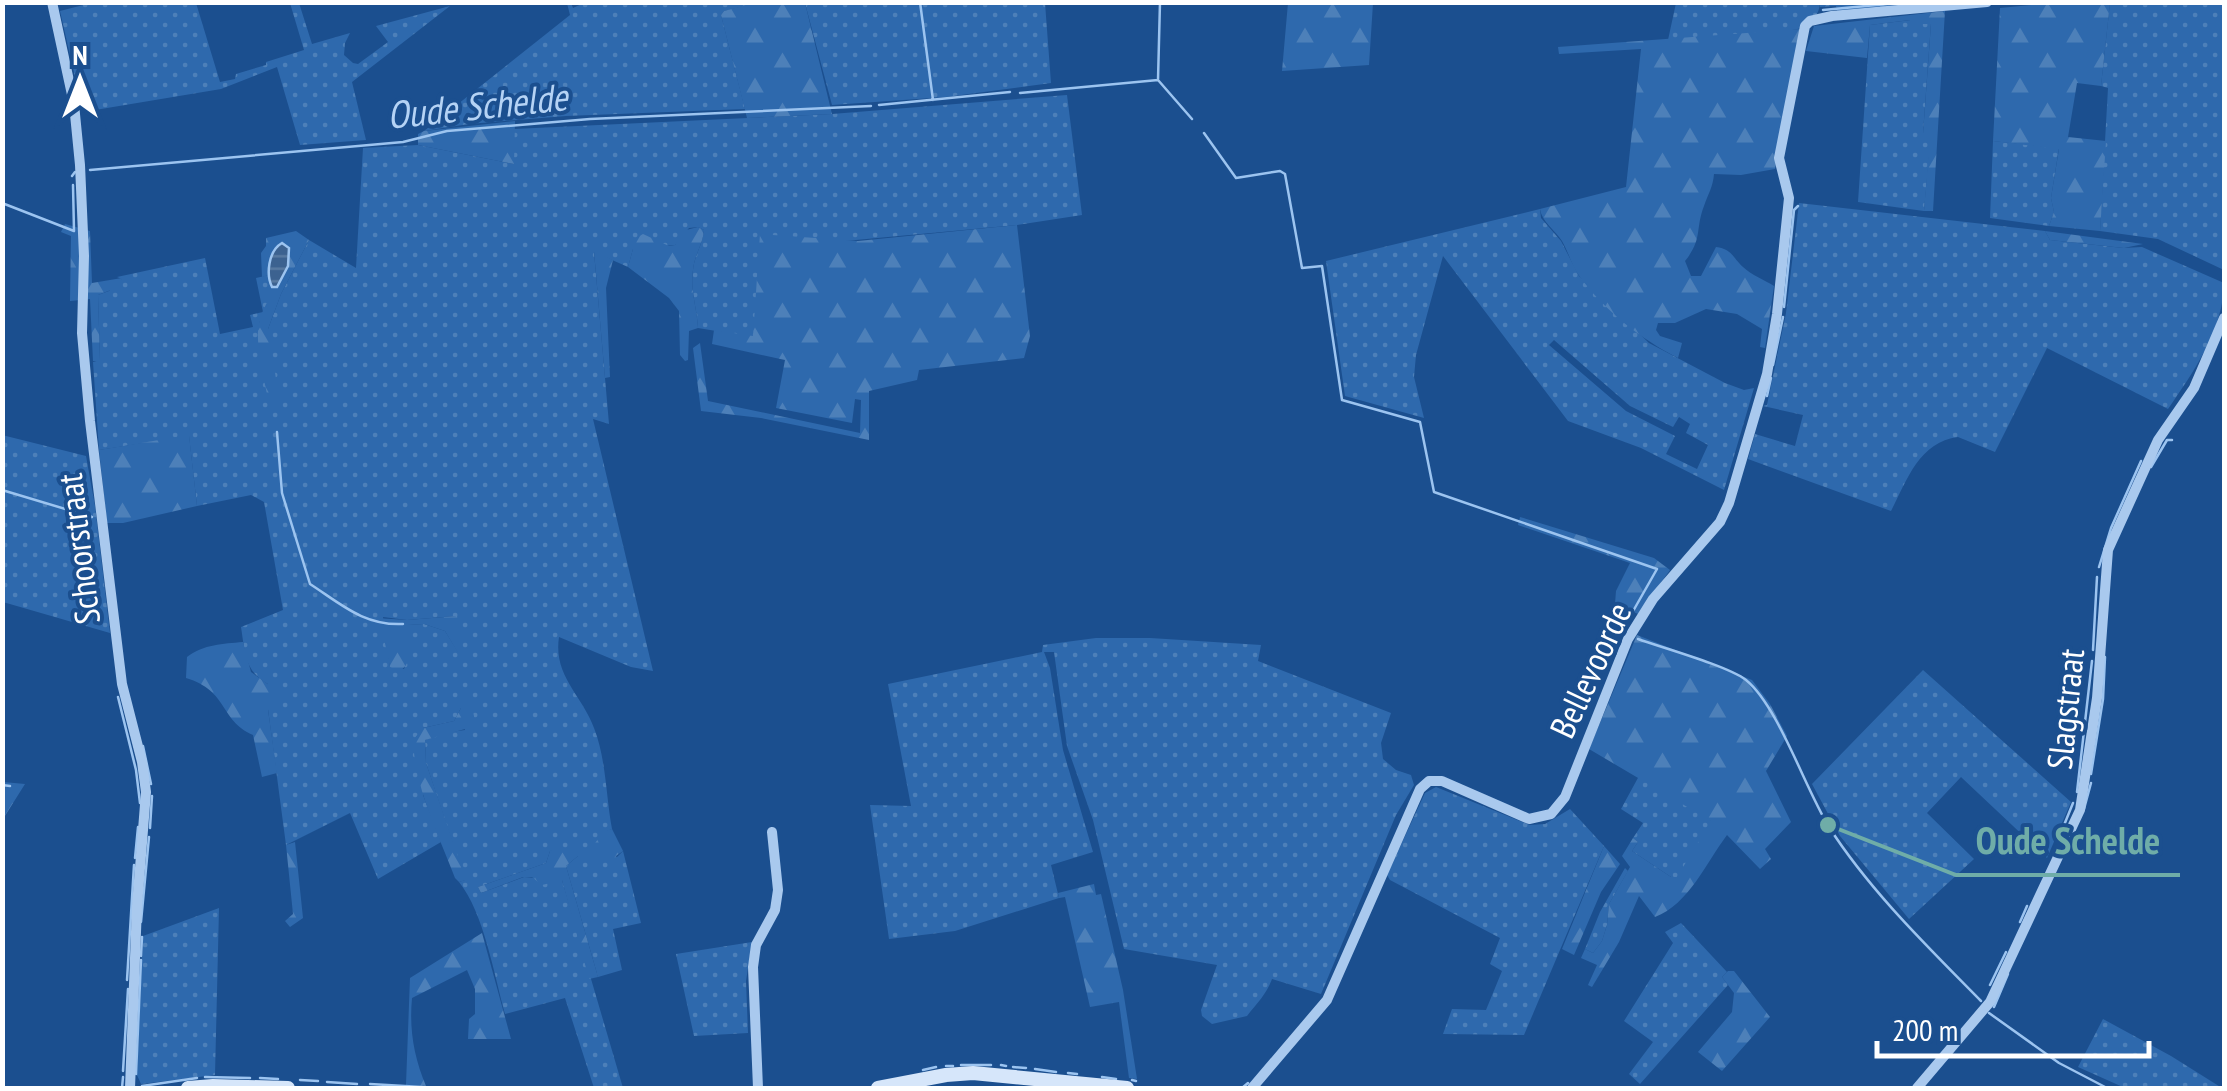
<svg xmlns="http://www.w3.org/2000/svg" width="2227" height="1091" viewBox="0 0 2227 1091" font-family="'PT Sans Narrow',sans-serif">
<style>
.green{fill:url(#green-dots);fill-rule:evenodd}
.forest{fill:url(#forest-firs)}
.water{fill:url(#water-rules);stroke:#9cc4f0;stroke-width:2.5}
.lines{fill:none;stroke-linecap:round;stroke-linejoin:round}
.stream{stroke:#9cc4f0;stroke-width:2.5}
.street{stroke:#a9c9ee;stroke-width:10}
.secondary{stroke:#d6e6fa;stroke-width:14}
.labels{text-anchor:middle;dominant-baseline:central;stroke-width:8;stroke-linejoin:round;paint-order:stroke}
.street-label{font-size:35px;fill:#fff;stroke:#1b4f8f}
.water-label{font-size:38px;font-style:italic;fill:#b5d3f5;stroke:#1b4f8f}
.leader{fill:none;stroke:#6fada8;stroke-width:4}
.callout-dot{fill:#6fada8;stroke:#1b4f8f;stroke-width:4}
.callout-label{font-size:38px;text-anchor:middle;font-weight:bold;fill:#6fada8;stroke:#1b4f8f;stroke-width:8;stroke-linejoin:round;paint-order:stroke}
</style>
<defs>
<pattern id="green-dots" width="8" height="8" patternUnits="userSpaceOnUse" patternTransform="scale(2.5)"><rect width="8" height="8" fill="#2e69ad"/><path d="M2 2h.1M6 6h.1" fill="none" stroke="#4d80b9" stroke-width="1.8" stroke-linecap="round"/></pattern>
<pattern id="forest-firs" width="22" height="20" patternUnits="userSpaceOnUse" patternTransform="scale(2.5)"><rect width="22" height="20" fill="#2e69ad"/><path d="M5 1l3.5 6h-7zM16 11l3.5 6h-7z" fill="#4d80b9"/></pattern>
<pattern id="water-rules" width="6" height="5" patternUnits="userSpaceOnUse" patternTransform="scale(2.5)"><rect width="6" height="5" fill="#3c6290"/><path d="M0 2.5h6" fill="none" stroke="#597aa1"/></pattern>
</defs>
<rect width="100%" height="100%" fill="#1b4f8f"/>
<path class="green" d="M95,2L196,3L220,82L235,79L236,74L266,65V62L304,50L290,3H299L312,44L350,33L345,43L344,55L353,63L358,64L388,42L376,26L450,6L352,82L366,140L300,145L277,67L221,89L83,112L60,11Z
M586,2L757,3L724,11L721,15L745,109L566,116L469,124L424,131L570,15L567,3H571L573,8Z
M805,3H1045L1051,83L946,97L832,105Z
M1676,3H1820C1819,14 1814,21 1803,27C1788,35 1693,38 1668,40Z
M2110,3H2224V270L2158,239L2100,231L2108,88L2101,86Z
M1911,20L1912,24L1931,23L1923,133L1931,134L1924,211L1858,202L1870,25Z
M1067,95L1082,215L1017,225L845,241L753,337L698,328C697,308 690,290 693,270C694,256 703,244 704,230L698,227L689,228L675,245L633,249L628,267L594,252L609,424L593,419L653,671L631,667L559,637C553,676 582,695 594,728C606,758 606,797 612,829L604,832L594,847L617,857L623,851L641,923L613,929L622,970L598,977L566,866L578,856L577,849L550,851L546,863L478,887L481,893L524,877L562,880L623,1088H594L565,998L505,1014C494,975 484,913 459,882L465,880L426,763L425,740L443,733L465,730L461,708L454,721L423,728V795L441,842L378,879L350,813L286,845L268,709V684C244,671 245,651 241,627L283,610L264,502L251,495L197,506L189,436L99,450L93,362L100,360L98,295L109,291L122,279L117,277L205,258L220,334L253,327L250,315L263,312L256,278L269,275L272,287H277L259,323V333L268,329L281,294L309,240L356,268L363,148L418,145L514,164V129L832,114ZM456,616L458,652L445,631L424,624L407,625L410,651L404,669L390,667L383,617L407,620Z
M1993,141L2059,148L2051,198L2054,212L2049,226L1990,218Z
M1799,203L2045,231L2050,240L2123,248L2142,247L2224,283C2224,328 2193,373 2168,409L2047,348L1995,452L1958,437C1919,442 1907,480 1891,511L1748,459L1755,434L1795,446L1803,415L1763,406L1767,405L1786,313Z
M1540,209L1541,218L1561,241L1579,276L1649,343L1725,383L1744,390L1754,388L1724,490L1641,448L1568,421L1443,256L1416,355L1414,377L1424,418L1345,396L1326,261ZM1554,340L1630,406L1673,427L1679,417L1690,424L1686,433L1708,445L1697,469L1666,454L1675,436L1626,411L1549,345Z
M2,435L86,456L95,506L110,633L3,602Z
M1096,638H1150L1261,645L1258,661L1391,713L1381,743L1383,759L1396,770L1411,775L1414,785L1396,815L1321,994L1272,979C1266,995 1257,1003 1247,1016L1212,1024L1202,1016L1201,1010L1217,965L1124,949L1093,820L1067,746L1054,652H1044L1050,668L1063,750L1093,852L1051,865L1059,898L955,931L889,939L870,805L911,806L888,684L1042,652L1043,645Z
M1923,670L2071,802L2047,858L1961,777L1927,813L1974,859L1909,919L1840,836L1812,784Z
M1639,776L1712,821L1678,877H1671L1632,851L1638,842L1633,838L1643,823L1621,809Z
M1436,787L1530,825L1545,824L1570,809L1604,846L1524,1035L1443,1034L1452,1009L1486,1010L1502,971L1490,964L1500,938L1390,880L1387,875L1425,793Z
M1625,868L1628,871L1609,904L1607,925L1602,941L1593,953L1585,949L1600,912Z
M219,908L215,1075L141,1084L137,1075L143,936Z
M1681,923L1727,972L1722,977L1728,985L1640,1084L1629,1074L1653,1042L1624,1021L1673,943L1665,932Z
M752,942L746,981L748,1033L694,1036L676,954Z
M2103,1019L2171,1056L2222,1088H2125L2078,1067Z"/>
<path class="forest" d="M757,2L805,3L832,114L747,118L721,15L724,11Z
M1820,2L1929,3L1837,11L1836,6L1820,7Z
M1288,3H1373L1369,65L1282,71Z
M2052,3H2110L2101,86L2077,83L2068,137L2106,141L2100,231L2049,226L2054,212L2051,198L2059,149L1993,141L2000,8Z
M1945,11L1933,211H1924L1930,135L1923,134L1931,24H1911L1910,20L1870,25L1867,58L1806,51L1814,26Z
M1800,29L1775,169L1741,175L1714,174C1713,187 1708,194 1704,206C1695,229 1703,239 1685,261L1691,276H1701L1716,247C1732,249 1732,257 1743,267C1751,275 1765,280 1774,286L1765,348L1760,347L1762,329L1737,314L1706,309L1675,323H1658L1656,330L1660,336L1682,343L1678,358C1641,339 1605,311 1580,277C1572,267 1569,253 1562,241C1555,230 1542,222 1540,209L1626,187L1641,49L1559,54L1558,47Z
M515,121L514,164L418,145V134L424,131Z
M65,224L90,231L92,283L122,278L121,286L98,295L100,361H93L90,299L70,301L71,236L61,232Z
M1017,225L1030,336L1024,358L919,370L917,380L869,391V440L761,418L701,411L693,348L700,343L708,401L860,433L861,400L855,399L852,423L776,408L785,360L712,344L714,330L753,336L760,234L858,241Z
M698,227L704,230C703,244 694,256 693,270C690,290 697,308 698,328L689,331L688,360L685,361L680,355L679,311L669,298L628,267L636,238L643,234L669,246L675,245L682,231Z
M296,231L309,240L281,294L268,329L281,410L271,413C267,390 254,345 259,323C265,296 290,277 289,248L270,262L269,275L262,277L261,253L266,246V238Z
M2045,231L2143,244L2124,248L2050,240Z
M594,251L613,260L606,288L610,377L605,378Z
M189,435L197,506L123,523H107L99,450Z
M1520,517L1654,558L1670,570L1638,614L1615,604L1616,591L1630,563L1518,525Z
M457,616L463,652L458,653L445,631L424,624L408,625C411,641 415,661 399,672L390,667L383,634L372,623L376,618L407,620Z
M1637,635L1752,680L1770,704L1787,736L1766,771L1791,822L1765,849L1771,859L1760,869L1727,835C1706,863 1689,904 1655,917L1639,896L1619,942L1592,987L1588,985L1597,965L1581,958L1585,949L1593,953L1602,941L1607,925L1609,904L1630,867L1622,856L1633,838L1638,842L1632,851L1671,877H1677L1711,821L1589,749Z
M243,642L251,672L283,695L268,710L277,773L262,777L253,735C219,720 229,691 186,678L187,657C204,644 223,644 243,642Z
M470,697L476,726L425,740L426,763L466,880L459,882L455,878C438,833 415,789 413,740L423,728L454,721L461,708L458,700Z
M3,782L25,784L3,819Z
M612,829L623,851L609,861H590L587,854L604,831Z
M295,842L303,918L290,927L285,921L293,914L286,845Z
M1604,846L1620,864L1601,892L1574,955L1562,949Z
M558,848L578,849V856L566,866L598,977L589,979L562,880L542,885L532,877H523L481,893L478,887L546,863L550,851Z
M1094,884L1096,895L1101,894L1123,990L1137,1079L1129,1078L1119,1002L1090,1007L1065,897L1059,898L1058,893Z
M482,933L511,1039H468L469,1019L475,1014V989L467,970L412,998C409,1030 414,1057 426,1086L406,1085L410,978Z
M1728,971H1734L1770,1017L1722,1071L1698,1052L1732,1012L1734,993L1722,977Z"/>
<path class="water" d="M282,243L289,248L288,266L277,287H272C266,275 268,251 282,243Z"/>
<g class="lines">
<path class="stream" d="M920,2L933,100
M1823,10L1909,2
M1158,80L1160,2
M1020,93L1158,80L1192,119
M879,105L1010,92
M1204,133L1236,178L1280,171L1285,174L1302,268L1322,266L1342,400L1420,422L1434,492L1657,569L1628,620
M90,170L403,142L447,131L590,119L871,106
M72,176L75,172
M2,203L74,231L73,185
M1784,307L1794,210L1798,206
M1773,365L1783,317
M1767,396L1771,378
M277,432L282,493L310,584C341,604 364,626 403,624
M2151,467L2167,440H2172
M2,490L92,517
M2099,567L2111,528L2141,461
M1638,639C1663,648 1728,666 1746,680C1778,706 1805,788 1829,827C1870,891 1928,947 1981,1001
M2093,650L2097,577
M118,697L136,770L140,803
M143,746L151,784
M2091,774L2103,699L2105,657
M2,785L10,786
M2077,792L2092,661
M2084,809L2091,783
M150,828L152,796
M2058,840L2073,803
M135,858L138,827
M141,922L149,837
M2020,922L2027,906
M141,956L142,937
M127,980L134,865
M1990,985L2006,952
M1994,1007L2008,974
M1989,1013L2059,1063L2107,1088
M961,1065H991
M1001,1065L1006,1066
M946,1066H953
M1013,1067L1026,1068
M1035,1069L1056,1072
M923,1070L936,1067
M123,1071L128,989
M1068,1073L1077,1074
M136,1074L141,960
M205,1077L250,1078
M1102,1077L1116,1079
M260,1078L278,1079
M300,1080L318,1081
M1132,1080L1136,1081
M327,1082L357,1084
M370,1084L422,1087
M142,1086L197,1078
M122,1088L123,1077
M433,1088H446
M1199,1088H1202
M1242,1088L1248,1083"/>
<path class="street" d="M52,2L74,104L80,165L84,256L82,333L90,421L122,684L142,762L146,792L137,906L130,1088
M758,1088L753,967L756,945L775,910L778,890L772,832
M1252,1088L1327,1000L1420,789L1429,781H1442L1529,819L1551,814L1565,797L1628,639L1653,599L1720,522L1729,503L1767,374L1777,314L1789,198L1779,158L1805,26L1810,21L1832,16L1987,2
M1917,1088L1990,1002L2080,810L2097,698L2108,550L2158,440L2194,388L2224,318"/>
<path class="secondary" d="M188,1088L213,1086L288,1088
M878,1088L946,1075L973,1073L1127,1088"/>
</g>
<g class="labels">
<g class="street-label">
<text transform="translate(78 549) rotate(-97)">Schoorstraat</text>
<text transform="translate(1590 670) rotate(-65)">Bellevoorde</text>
<text transform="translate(2065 709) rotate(-84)">Slagstraat</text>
</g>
<g class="water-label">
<text transform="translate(477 105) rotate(-6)">Oude Schelde</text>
</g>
</g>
<path class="leader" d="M1828 825L1956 875H2180"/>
<circle class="callout-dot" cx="1828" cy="825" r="10"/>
<g class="callout-label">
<text x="2068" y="854">Oude Schelde</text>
</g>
<rect width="2227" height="1091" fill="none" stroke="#ffffff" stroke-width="10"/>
<g transform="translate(80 80)" stroke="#1b4f8f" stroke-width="8" paint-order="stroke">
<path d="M0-8L18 38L0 25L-18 38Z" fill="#ffffff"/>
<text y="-15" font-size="28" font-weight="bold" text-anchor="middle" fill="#ffffff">N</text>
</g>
<path d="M1877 1041v15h272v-15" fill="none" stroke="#ffffff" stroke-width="5"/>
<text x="1892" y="1041" font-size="30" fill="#ffffff" stroke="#1b4f8f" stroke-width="8" paint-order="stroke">200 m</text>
</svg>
